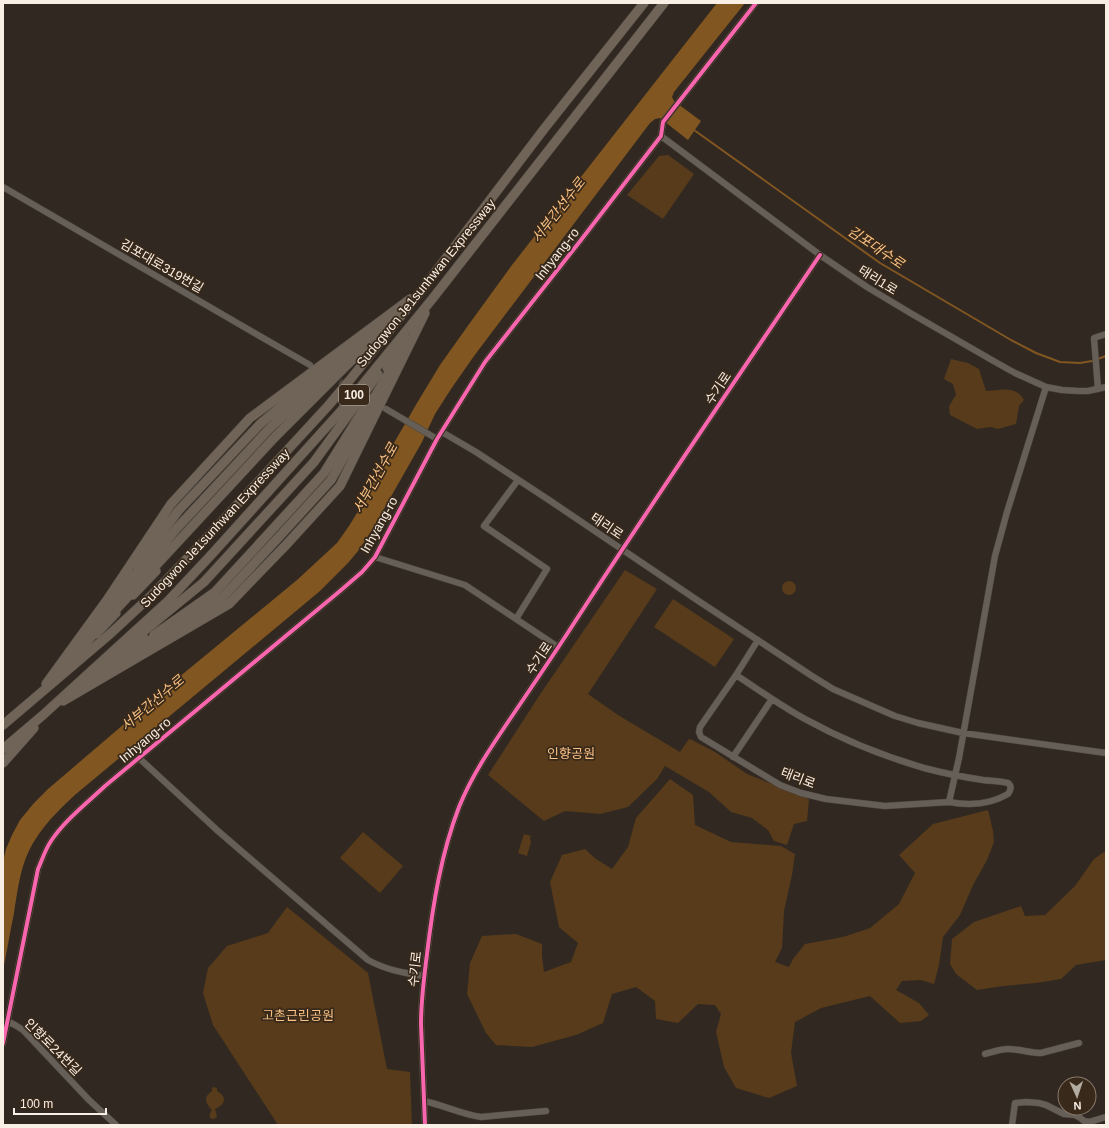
<svg xmlns="http://www.w3.org/2000/svg" width="1109" height="1128" viewBox="0 0 1109 1128" font-family="Helvetica,'Noto Sans KR',sans-serif">
<style>
.green{fill:#573b1a}
.water{fill:#825621}
.lines{fill:none;stroke-linecap:round;stroke-linejoin:round}
.stream{stroke:#825621;stroke-width:2}
.minor-tunnel{stroke:#4f473e;stroke-width:6;stroke-dasharray:6 3;stroke-linecap:butt}
.minor-casing{stroke:#4d463f;stroke-width:7}
.highway-casing{stroke:#4d463f;stroke-width:10}
.minor{stroke:#665f58;stroke-width:6}
.highway{stroke:#6f6457;stroke-width:9}
.cycleway-casing{stroke:#38291a;stroke-width:6}
.cycleway{stroke:#f766af;stroke-width:4}
.labels{text-anchor:middle;dominant-baseline:central;stroke-width:3.5;stroke-linejoin:round;paint-order:stroke}
.shield{fill:#38291a;stroke:#bfb4a8;stroke-width:1}
.shield-label{font-size:12px;font-weight:bold;fill:#f9efe5}
.street-label{font-size:13px;fill:#f9efe5;stroke:#38291a}
.park-label{font-size:13px;fill:#fac286;stroke:#38291a}
.water-label{font-size:14px;font-style:italic;fill:#f9c185;stroke:#38291a}
</style>
<rect width="100%" height="100%" fill="#312921"/>
<path class="green" d="M668,155L694,174L663,219L627,195L659,156Z
M951,359L968,363L979,369L986,391C1000,390 1016,385 1024,400L1019,406L1016,424L998,429L991,427L977,429L950,415L949,406L956,395L953,384L944,379Z
M625,570L657,589L588,694L618,715L680,752L689,739L692,740L715,752L747,774L809,799L807,821L794,824L787,845L774,841L768,830L752,818L731,812L709,792L665,766L657,779L628,807L600,814L565,811L544,821L488,775L541,693Z
M782 588a7 7 0 1 1 14 0a7 7 0 1 1-14 0Z
M673,599L734,639L715,667L654,627Z
M670,779L693,795L695,825L731,842L781,846L795,854L792,875L784,911L782,948L775,962L789,967L793,959L805,944L843,937L870,928L899,904L915,873L899,855L933,824L988,810L993,831L994,842L987,860L973,885L960,915L943,937L939,965L934,984L921,980L902,981L896,990L919,1003L929,1015L921,1021L900,1023L870,996L821,1008L795,1022L791,1053L797,1086L769,1098L736,1088L724,1067L716,1032L721,1014L715,1005L698,1004L678,1023L656,1019L655,1001L636,987L612,994L603,1023L576,1035L532,1047L496,1045L486,1033L467,994L470,963L482,936L516,934L542,944V956L544,972L571,962L578,943L559,927L550,882L562,855L585,849L596,859L612,869L628,847L636,818Z
M363,832L403,866L380,893L340,858Z
M524,834L531,836L530,839L531,842L527,856L518,853Z
M1104,852L1106,853V960L1076,965L1061,979L1036,983L1003,986L977,990L956,974L950,964L952,939L974,922L1021,906L1025,916L1045,915L1075,886L1094,859Z
M287,907L368,973L387,1069L410,1072L412,1125H278L213,1025L203,993L208,968L227,946L268,933Z
M213,1087L217,1088V1091C228,1097 225,1105 215,1109L217,1116C213,1123 206,1117 212,1110C206,1103 202,1098 212,1091V1088Z"/>
<path class="water" d="M717,3H745L674,92L672,97L674,101L701,121L688,140L660,118L655,119L650,123L474,356L451,389L435,414L422,442L372,530L358,551L348,563L320,591L76,794C61,808 46,822 35,840C21,861 18,888 14,913C10,932 7,951 3,970V862L6,849L12,835L20,820L34,803L48,789L178,678L297,580L337,543L349,526L357,513L387,455L417,403L440,365L467,327L512,265Z"/>
<g class="lines">
<path class="stream" d="M694,130L880,263L1011,340L1036,353L1060,362L1080,363L1092,361L1106,356"/>
<path class="minor-tunnel" d="M332,377L359,393"/>
<g class="minor-casing">
<path id="minor" d="M661,136L820,255L867,287L912,314L997,363L1015,373L1046,387L1062,390L1078,391H1088L1106,387
M3,187L251,331L310,365
M1098,389L1094,338L1106,334
M386,409L437,439
M442,432L476,452L549,500L697,600L812,676L833,689L895,716L918,723L963,733L1106,753
M375,557L465,585L558,647
M516,619L547,569L484,526L518,480
M758,640L736,675L700,727L699,732L701,737L780,785L801,793L826,799L885,806L949,802L959,758L995,556L1007,512L1046,387
M736,675C759,690 781,706 805,719C843,740 883,756 924,768C943,773 963,777 983,780C991,781 1000,781 1008,783C1012,786 1011,790 1008,794C989,805 970,806 949,802
M733,757L772,699
M139,758L218,831L368,960C386,970 404,973 424,976
M7,1021L15,1025L23,1030L89,1100L116,1125
M3,1043L38,869C42,860 45,850 51,841C65,820 87,803 105,786L340,591L362,572L375,557L437,439L485,362L581,240L661,136L663,122L756,3
M985,1054C993,1052 1000,1049 1008,1049C1019,1049 1030,1053 1041,1053L1079,1043
M424,1101C443,1105 461,1114 481,1117L546,1111
M425,1125L421,1024C421,1001 424,977 427,954C433,904 441,854 459,807C472,775 491,747 510,719C529,691 548,663 567,634C649,507 735,381 820,255
M1012,1125L1015,1103L1026,1102L1039,1103L1046,1105L1064,1114L1075,1115L1079,1117L1084,1121L1089,1122L1106,1117"/>
</g>
<g class="highway-casing">
<path id="highway" d="M360,349L391,319
M387,368L406,339
M325,374L362,342
M371,403L394,364
M137,565L179,510L260,424L327,368
M143,570L177,528L270,428L328,375
M149,573L275,437L365,347
M128,592L150,567
M133,595L156,571
M107,609L144,563
M111,615L135,589
M96,634L116,613
M154,635L215,592L271,531L324,473L370,399
M138,636L204,582L314,462L378,374
M86,637L113,606
M154,642L222,598L278,538L331,480L376,400
M114,658L143,635
M67,664L93,635
M116,664L156,636
M90,679L119,657
M46,684L107,600L171,504L250,418L410,299
M63,701L229,604L286,545L340,486L425,313
M3,725L110,634L152,595L200,545L328,406L349,381L421,291L544,129L644,3
M3,749L43,715L168,601L212,554L341,411L433,298L664,3
M3,763L34,728"/>
</g>
<use href="#minor" class="minor"/>
<use href="#highway" class="highway"/>
<g class="cycleway-casing">
<path id="cycleway" d="M3,1043L38,869C42,860 45,850 51,841C65,820 87,803 105,786L340,591L362,572L375,557L437,439L485,362L581,240L661,136L663,122L756,3
M425,1125L421,1024C421,1001 424,977 427,954C433,904 441,854 459,807C472,775 491,747 510,719C529,691 548,663 567,634C649,507 735,381 820,255"/>
</g>
<use href="#cycleway" class="cycleway"/>
</g>
<g class="labels">
<rect class="shield" x="339" y="385" width="30" height="20" rx="3"/>
<g class="shield-label">
<text x="354" y="395">100</text>
</g>
<g class="street-label">
<text transform="translate(557 254) rotate(-52)">Inhyang-ro</text>
<text transform="translate(162 266) rotate(30)">김포대로319번길</text>
<text transform="translate(878 280) rotate(32)">태리1로</text>
<text transform="translate(426 283) rotate(-51)">Sudogwon Je1sunhwan Expressway</text>
<text transform="translate(718 388) rotate(-56)">수기로</text>
<text transform="translate(379 525) rotate(-61)">Inhyang-ro</text>
<text transform="translate(607 526) rotate(34)">태리로</text>
<text transform="translate(215 528) rotate(-47)">Sudogwon Je1sunhwan Expressway</text>
<text transform="translate(539 658) rotate(-56)">수기로</text>
<text transform="translate(145 740) rotate(-40)">Inhyang-ro</text>
<text transform="translate(798 778) rotate(21)">태리로</text>
<text transform="translate(415 969) rotate(-84)">수기로</text>
<text transform="translate(53 1047) rotate(45)">인향로24번길</text>
</g>
<g class="park-label">
<text x="571" y="753">인향공원</text>
<text x="298" y="1015">고촌근린공원</text>
</g>
<g class="water-label">
<text transform="translate(558 210) rotate(-52)">서부간선수로</text>
<text transform="translate(876 247) rotate(34)">김포대수로</text>
<text transform="translate(375 478) rotate(-61)">서부간선수로</text>
<text transform="translate(152 703) rotate(-40)">서부간선수로</text>
</g>
</g>
<rect width="1109" height="1128" fill="none" stroke="#f9efe5" stroke-width="8"/>
<g transform="translate(1077 1096) rotate(177)"><circle r="19" fill="#38291a" stroke="#85786b"/>
<path d="M0-3L7 15L0 10L-7 15Z" fill="#b3aaa0"/>
<text y="-6" font-size="11" font-weight="bold" text-anchor="middle" fill="#f9efe5">N</text>
</g>
<path d="M14 1108v6h92v-6" fill="none" stroke="#f9efe5" stroke-width="2"/>
<text x="20" y="1108" font-size="12" fill="#f9efe5" stroke="#38291a" stroke-width="3" paint-order="stroke">100 m</text>
</svg>
